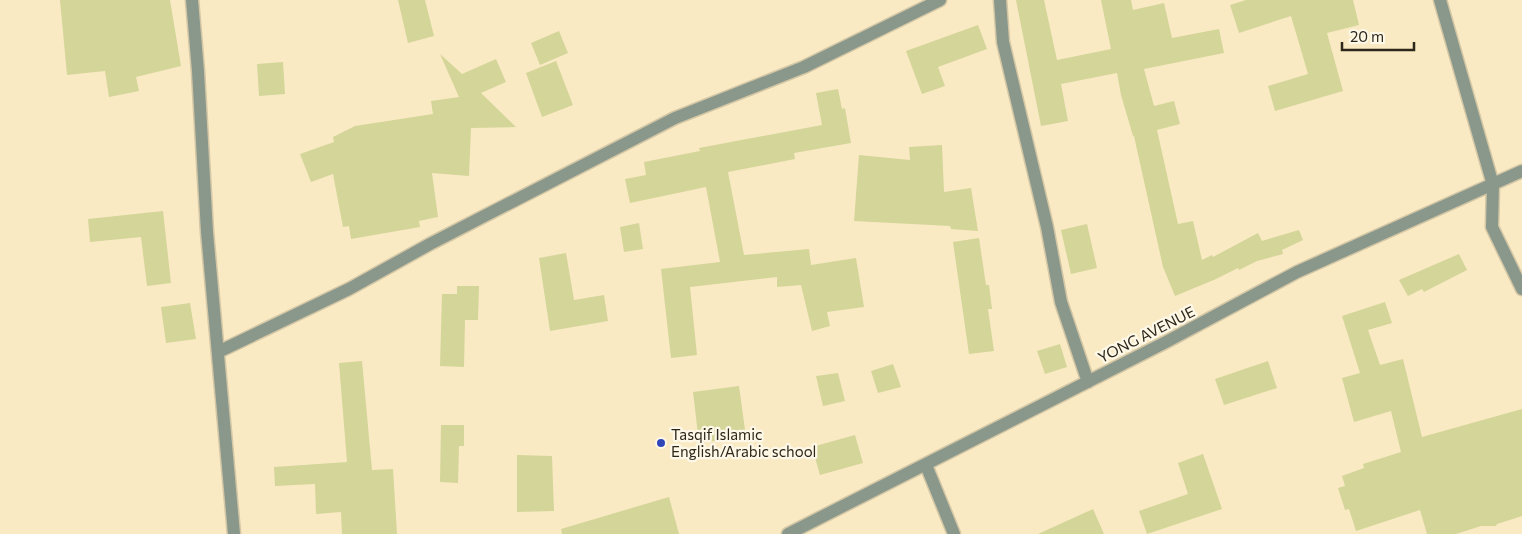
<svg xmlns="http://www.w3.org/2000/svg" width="1522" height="534" viewBox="0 0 1522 534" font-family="Commissioner,sans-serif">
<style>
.building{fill:#d4d598}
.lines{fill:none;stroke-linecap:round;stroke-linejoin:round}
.minor-casing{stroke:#d4c7a5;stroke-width:15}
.minor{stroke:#8a988c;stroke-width:12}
.poi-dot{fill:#3046b8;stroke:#fef8e9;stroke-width:2}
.labels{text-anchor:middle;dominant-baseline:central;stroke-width:4.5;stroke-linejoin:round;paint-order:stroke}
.street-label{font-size:15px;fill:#2d2719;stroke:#fef8e9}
.poi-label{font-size:15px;fill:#2d2719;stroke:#fef8e9;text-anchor:start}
</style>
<rect width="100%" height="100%" fill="#f9eac4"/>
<path class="building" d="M60,0H170L181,66L136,77L139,91L109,97L105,71L67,75Z
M398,0H425L434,36L408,43Z
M1016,0H1044L1057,60L1111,49L1101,0H1131L1133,10L1164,3L1172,38L1219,29L1224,53L1144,69L1154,106L1174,101L1180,124L1157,130L1178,224L1193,221L1202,260L1212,255L1213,257L1258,233L1262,241L1299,230L1303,240L1282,250L1283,254L1257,261L1239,270L1238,268L1216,279L1175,296L1163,267L1134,136H1133L1121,95L1117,73L1061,84L1068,121L1041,126Z
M1246,0H1353L1359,25L1327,33L1343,91L1275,111L1268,86L1308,74L1291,16L1239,33L1230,5Z
M978,25L987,49L938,67L945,86L922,94L906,51Z
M559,31L568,53L540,65L531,43Z
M440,54L462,74L496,59L506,82L481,93L516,127L471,128L469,176L432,173L438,217L419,221L420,227L351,239L349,226L343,227L333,174L311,182L300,154L334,142L333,137L355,126L433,114L431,101L459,97Z
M556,61L573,105L542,117L526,73Z
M283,62L285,94L259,96L257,64Z
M838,89L842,109L845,108L851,143L794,153L795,159L728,172L744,255L809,249L811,265L856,258L864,307L827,312L830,326L812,331L801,285L777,287V277L690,287L697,355L671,358L661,269L720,262L706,187L630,203L625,179L646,175L644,162L700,151L699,148L822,125L816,93Z
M942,145L944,192L971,188L978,231L951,229L950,226L854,221L859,155L910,160L909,147Z
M163,211L171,283L147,286L141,237L90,242L88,219Z
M639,223L643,249L624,252L620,227Z
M1087,224L1097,268L1071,274L1061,230Z
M979,238L986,285H989L992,309H988L994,351L969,354L953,242Z
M566,253L574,300L604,295L608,321L550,331L539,258Z
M1459,254L1467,270L1424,292L1422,289L1408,296L1399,280Z
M457,286H479L478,320H465L464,367L440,366L442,294H457Z
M1385,302L1392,323L1368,330L1380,365L1403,359L1422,437L1522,409V516L1497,524L1496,526H1481L1456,534H1427L1420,510L1356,531L1349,509L1345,510L1338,488L1345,486L1342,476L1364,468L1363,464L1401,452L1391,411L1354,422L1342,378L1360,373L1342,316Z
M190,303L196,339L166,343L161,307Z
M1060,344L1067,367L1045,374L1037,351Z
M362,361L372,470L393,469L397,534H342L341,512L316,514L315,484L275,486L274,467L347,462L339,363Z
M1268,361L1277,388L1224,405L1215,379Z
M893,364L901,387L878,393L871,371Z
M838,373L845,401L823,406L816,376Z
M739,386L746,437L699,443L693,392Z
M441,425H464V446H459L458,483L440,482Z
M855,435L863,463L820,475L812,447Z
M1203,454L1222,509L1147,534L1139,511L1188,494L1178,463Z
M517,455L552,456L554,511L517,512Z
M669,497L679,534H562L561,529Z
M1093,509L1104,534H1038Z"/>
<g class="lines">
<g class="minor-casing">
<path id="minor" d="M192,0L198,71L207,232L234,534
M1000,0L1003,42L1047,227L1061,302L1088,382
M1440,0L1493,185L1492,227L1522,289
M218,352L349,289L430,244L675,118L804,67L940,0
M926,465L954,534
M788,534L1166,342L1297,272L1522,171"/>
</g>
<use href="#minor" class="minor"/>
</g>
<circle class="poi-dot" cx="661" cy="443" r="5"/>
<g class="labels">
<g class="street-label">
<text transform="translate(1146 334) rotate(-27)">YONG AVENUE</text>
</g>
<g class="poi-label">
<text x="671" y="434">Tasqif Islamic<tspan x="671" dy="17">English/Arabic school</tspan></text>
</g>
</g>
<path d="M1342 42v8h72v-8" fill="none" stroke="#2d2719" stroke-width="2.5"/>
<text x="1350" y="42" font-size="15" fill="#2d2719" stroke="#fef8e9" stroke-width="4" paint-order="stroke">20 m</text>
</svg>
